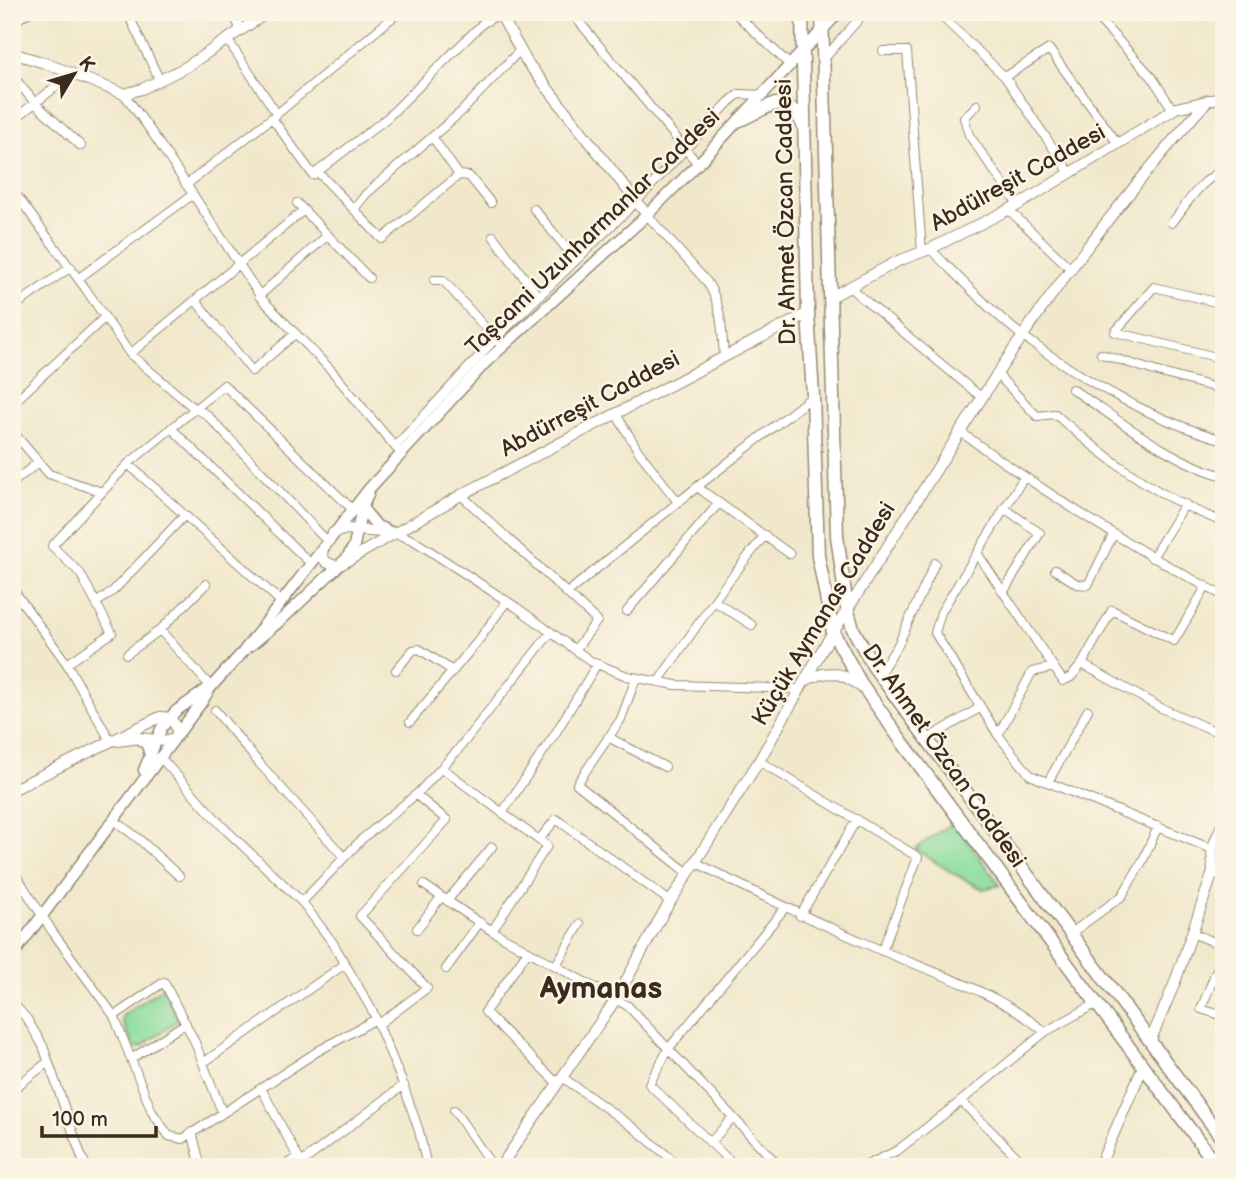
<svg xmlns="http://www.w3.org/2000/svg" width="1236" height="1179" viewBox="0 0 1236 1179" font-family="'Balsamiq Sans',sans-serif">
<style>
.green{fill:#89dc9d;stroke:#62835e;stroke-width:2}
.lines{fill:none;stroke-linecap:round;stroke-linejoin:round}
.minor-casing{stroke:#968975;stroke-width:10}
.tertiary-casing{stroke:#968975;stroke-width:12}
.secondary-casing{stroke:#968975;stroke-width:13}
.primary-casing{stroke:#968975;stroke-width:15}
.minor{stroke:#fff;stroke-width:8}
.tertiary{stroke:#fff;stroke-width:10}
.secondary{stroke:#fff;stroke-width:10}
.primary{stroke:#fff;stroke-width:12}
.labels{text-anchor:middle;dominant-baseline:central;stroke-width:5;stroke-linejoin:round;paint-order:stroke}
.street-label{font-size:23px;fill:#3b2a1e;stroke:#fcf5e5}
.district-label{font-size:30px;font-weight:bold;fill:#3b2a1e;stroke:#fcf5e5}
</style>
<rect width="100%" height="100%" fill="#fcf5e5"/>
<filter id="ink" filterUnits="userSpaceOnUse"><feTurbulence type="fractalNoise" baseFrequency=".0143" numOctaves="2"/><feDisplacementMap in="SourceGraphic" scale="14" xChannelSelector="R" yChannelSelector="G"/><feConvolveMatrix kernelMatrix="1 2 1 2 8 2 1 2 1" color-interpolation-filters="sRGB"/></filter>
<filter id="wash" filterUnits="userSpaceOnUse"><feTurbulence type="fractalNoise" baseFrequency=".00686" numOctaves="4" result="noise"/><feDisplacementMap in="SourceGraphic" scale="28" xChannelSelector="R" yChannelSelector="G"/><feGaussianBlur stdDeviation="1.57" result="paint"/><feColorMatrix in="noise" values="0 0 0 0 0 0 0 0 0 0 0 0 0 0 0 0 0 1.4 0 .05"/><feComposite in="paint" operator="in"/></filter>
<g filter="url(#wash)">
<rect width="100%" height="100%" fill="#f1e8cc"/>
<path class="green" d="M954,822L1000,885L983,889L954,874L915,849Z
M163,987L178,1020L141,1047L135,1048L122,1022L123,1015Z"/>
</g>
<g filter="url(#ink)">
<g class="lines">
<g class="minor-casing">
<path id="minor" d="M127,12L160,81
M232,12L241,30
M571,12L698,164
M734,12L791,66
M937,12L1005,77L1070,173
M1092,12L1152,77L1173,110
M12,23L29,12
M227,39L277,114
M883,51H907L922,252
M823,60L865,12
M12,75L35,103L81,146
M1005,77L1049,49L1118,144
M124,94L153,134L262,299L331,370L397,449
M977,105L964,118L969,135L1018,205
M272,118L313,175L387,118L483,23L503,12
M12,121L72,74
M318,172L382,239L459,175L433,138
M459,175L469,176L491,203
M186,185L277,114L399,12
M12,189L85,288L130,354L195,409L206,414L327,541
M297,203L369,278
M355,208L366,194L462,111L520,50
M534,209L575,259
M1009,210L1072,270
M647,215L707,282C722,305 722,330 724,357
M1172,223C1186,205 1201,179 1224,170
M493,236L538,296
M930,249C960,278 991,312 1024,337C1082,380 1154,421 1224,440
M79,278L192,195
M434,280H443L498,342
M849,287L981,397
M259,296L328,235
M196,301L252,371L295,334
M1224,304L1154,287L1115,332L1224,359
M12,308L71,267
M130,354L304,210
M1101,354L1161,373L1224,390
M997,374L1037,416L1055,414C1104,457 1161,500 1224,522
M1072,389C1116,418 1173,463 1224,476
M12,404L105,317
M616,414L639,452L678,502
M171,428L310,563
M12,431L49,474L102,492
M959,431C1044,492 1131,548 1224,596
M395,447L495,339L636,202L729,102L739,94L764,95
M128,464L280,601
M1024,477L941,612L935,633L998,735L1030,775L1212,849
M12,483L39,462
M697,487L790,554
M461,495L597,621L575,650
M393,533L413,540L516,607L592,662L627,676L676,685L801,689
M977,553L1063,681L1071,677L1082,664L1161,708L1224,735
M1152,558L1185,504
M1055,570L1077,584L1088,585L1113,535
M12,588L67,664L111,742
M1004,591L1040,533L1004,508
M567,593L697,487L813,396
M714,601L752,625
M96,603L113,591L184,516
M627,611L719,503
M160,630L211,687
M127,654L160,630L206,584
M67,664L112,633L80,573L52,546L128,464L224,385L352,509
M1082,664L1112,610L1174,641L1206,587
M396,670L413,650L419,649L453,671
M879,674L898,645L935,563
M636,678L621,719L577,784L688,873
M658,682L723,588L765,535
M215,710L259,763L344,857
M410,722L478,641L507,601
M998,735L1032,672L1054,667
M608,737L665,767
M926,740L981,707
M160,757L223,827L302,902L333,943L373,1012L403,1084L419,1131L427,1167
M759,761L918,857L882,951
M442,768L547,846L492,931
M1048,782L1088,710
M502,813L555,734L597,664
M114,820L139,839L179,876
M539,840L556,819L671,902
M695,862C755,893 816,922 878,949C938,975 994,990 1045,1032
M12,869L52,931L114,1016L152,1112L169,1136L183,1139L318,1051L376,1019
M1213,872L1224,878
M424,885L492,931L628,1006L780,1167
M447,901L492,847
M302,902L362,839L419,792L457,751L551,632
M800,916L857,819
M417,929L441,897
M1192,933L1224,946
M1070,934L1122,896L1143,860L1158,826
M528,951L485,1012L557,1083
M1224,952L1201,1009L1224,1016
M556,965L580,924
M446,969L480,922
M12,1002L27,1019L43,1046L82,1158L87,1167
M114,1016L164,982L194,1040L222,1112
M379,1024L427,988L360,916L447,820L416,795
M131,1059L186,1023
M203,1063L345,964
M562,1077L634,1128L681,1167
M261,1088L301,1163L305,1167
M12,1090L48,1062
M961,1101L1027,1167
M454,1110L493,1167
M192,1132L201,1167
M710,1143L733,1117
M301,1163L404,1085
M280,1167L298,1158
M736,1167L649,1084L669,1048L785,908
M863,1167L898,1150L961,1101L1045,1032L1097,1003"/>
</g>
<g class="tertiary-casing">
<path id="tertiary" d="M499,12L527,62L647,215
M12,53L45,63L124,94L142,89L186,67L268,12
M831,297L898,261L930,249L1018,205L1176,108L1224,97
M333,533L347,529L393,533
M323,547L322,556L326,562L335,566L342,564L461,495L808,313
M805,681C827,668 842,672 861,687
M118,741L139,738L165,741L174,738
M12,790L160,717C170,716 177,723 177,734
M1150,1042L1175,982L1213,872L1212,849L1224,820
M500,1167L616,999L662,915L759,761L825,645L997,374C1059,280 1133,185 1208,100
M1099,1167L1143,1067"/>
</g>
<g class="secondary-casing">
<path id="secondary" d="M362,508L377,526L393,533
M250,646L280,621L346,559L354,546L362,508L368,495
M139,738L147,745L150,755
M144,770L162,727L176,711L210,687
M12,956L201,703L211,687L243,652L368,490L486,362L647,215L698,164L839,12"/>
</g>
<g class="primary-casing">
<path id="primary" d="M802,12L808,313L813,396L818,556L833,632L860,682L903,743L1218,1167
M822,12L837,536L847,608L853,629L873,666L1224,1141
M740,120L771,105L782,103L797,113L804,127"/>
</g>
<use href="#minor" class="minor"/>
<use href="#tertiary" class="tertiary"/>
<use href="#secondary" class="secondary"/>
<use href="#primary" class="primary"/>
</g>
</g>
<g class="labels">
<g class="street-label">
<text transform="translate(1018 178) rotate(-29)">Abdülreşit Caddesi</text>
<text transform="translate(786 212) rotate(-91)">Dr. Ahmet Özcan Caddesi</text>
<text transform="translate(593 232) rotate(-44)">Taşcami Uzunharmanlar Caddesi</text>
<text transform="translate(590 404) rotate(-28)">Abdürreşit Caddesi</text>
<text transform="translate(824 614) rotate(-59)">Küçük Aymanas Caddesi</text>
<text transform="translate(944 756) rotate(55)">Dr. Ahmet Özcan Caddesi</text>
</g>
<g class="district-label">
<text x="601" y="989">Aymanas</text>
</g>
</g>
<rect width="1236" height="1179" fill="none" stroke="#fcf5e5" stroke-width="42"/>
<g transform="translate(74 74) rotate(52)" stroke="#fcf5e5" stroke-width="5" paint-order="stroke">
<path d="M0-5L12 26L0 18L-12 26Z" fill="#3b2a1e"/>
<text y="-10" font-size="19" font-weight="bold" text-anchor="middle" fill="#3b2a1e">K</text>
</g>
<path d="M42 1126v10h114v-10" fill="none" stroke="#3b2a1e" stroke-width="3.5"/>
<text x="52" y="1126" font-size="21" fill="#3b2a1e" stroke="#fcf5e5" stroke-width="5" paint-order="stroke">100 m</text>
</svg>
